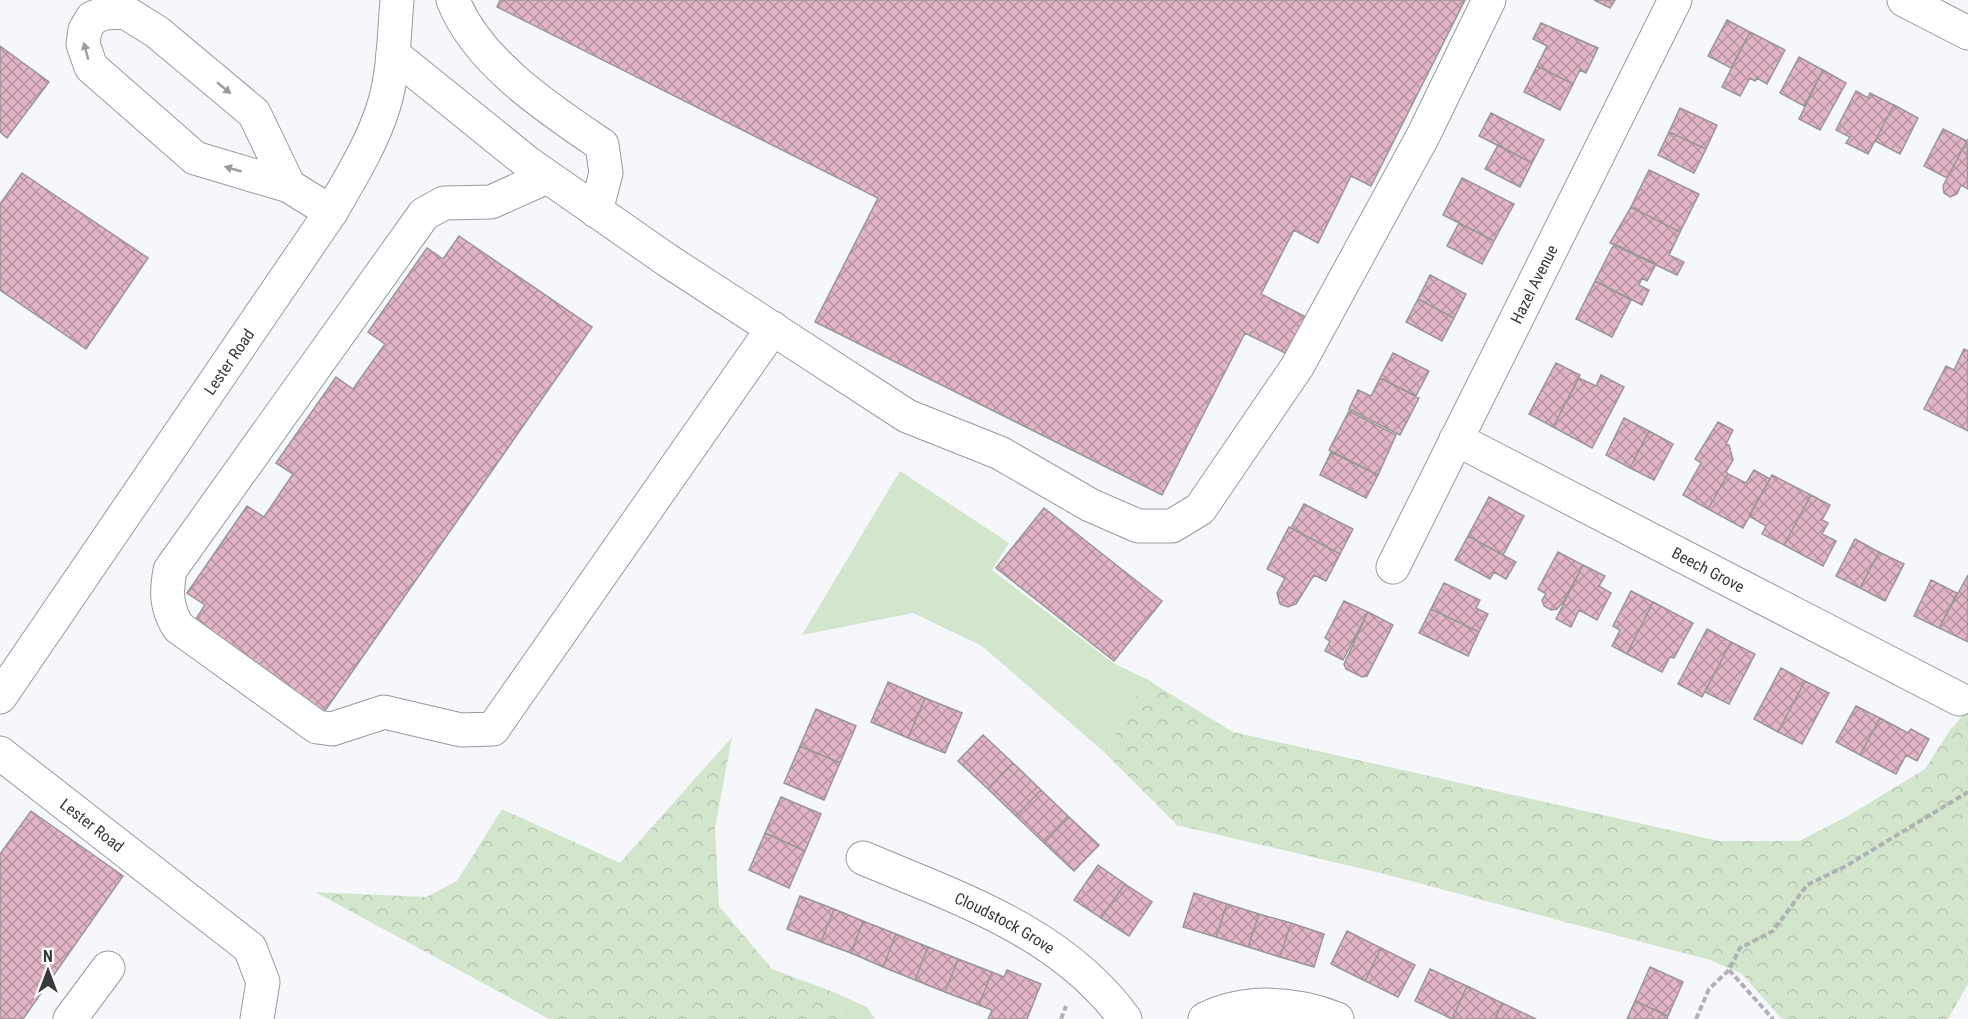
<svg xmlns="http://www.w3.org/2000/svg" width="1968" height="1019" viewBox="0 0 1968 1019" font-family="'Roboto Condensed',sans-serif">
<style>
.green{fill:#d4e5ce}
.forest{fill:url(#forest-crowns)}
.building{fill:url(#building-cross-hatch);stroke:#9a9698;stroke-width:1.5}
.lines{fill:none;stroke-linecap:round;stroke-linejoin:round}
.minor-casing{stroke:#989a9d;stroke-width:35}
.major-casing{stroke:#989a9d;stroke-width:35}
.path{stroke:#b0b1b3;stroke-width:4;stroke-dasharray:6 3;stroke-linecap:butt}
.minor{stroke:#fff;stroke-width:33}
.major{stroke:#fff;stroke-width:33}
.oneway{fill:#9c9c9c}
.labels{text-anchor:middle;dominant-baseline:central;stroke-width:6;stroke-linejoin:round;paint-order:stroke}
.street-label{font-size:16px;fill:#38393a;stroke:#fff}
</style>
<defs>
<pattern id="forest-crowns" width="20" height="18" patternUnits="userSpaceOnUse" patternTransform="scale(1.5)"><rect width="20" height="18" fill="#d4e5ce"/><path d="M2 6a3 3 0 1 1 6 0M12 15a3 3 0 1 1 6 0" fill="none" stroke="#b7c5b2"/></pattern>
<pattern id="building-cross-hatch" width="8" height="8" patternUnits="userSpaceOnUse" patternTransform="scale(1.5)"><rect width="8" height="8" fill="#e1b4c6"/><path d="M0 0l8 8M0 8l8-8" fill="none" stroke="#b793a2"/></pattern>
</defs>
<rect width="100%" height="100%" fill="#f5f7fa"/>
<path class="green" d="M900,471L1009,543L992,570L1113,663L1146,679L1105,753L982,646L913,613L802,635Z
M836,993L867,1007L875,1019H843Z"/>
<path class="forest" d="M1146,679L1233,732L1719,841H1799L1848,816L1925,769L1950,730L1968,710V984L1948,1019H1782L1742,974L1710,960L1380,873L1177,825L1105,753Z
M732,737L715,828L719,906L772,969L836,993L843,1019H549L315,892L426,897L457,881L502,809L620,863Z"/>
<path class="building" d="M500,0H1465L1371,186L1351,176L1318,243L1294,230L1261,294L1312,320L1293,357L1245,333L1162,495L815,322L878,198L497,7Z
M1594,0H1615L1610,8Z
M1727,20L1750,32L1731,68L1708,56Z
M1541,23L1598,48L1586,73L1580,70L1573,84L1537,66L1547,46L1533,39Z
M1750,32L1785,50L1767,84L1757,78L1755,81L1750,78L1740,96L1722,87Z
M0,46L49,82L7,138L0,132Z
M1799,57L1823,70L1804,106L1780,93Z
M1537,66L1573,84L1560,110L1524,92Z
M1823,70L1846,83L1820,130L1799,119Z
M1856,91L1868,98L1870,93L1894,105L1868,154L1846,143L1850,137L1836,130Z
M1894,105L1918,118L1900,154L1875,141Z
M1680,108L1717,125L1706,149L1669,132Z
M1491,113L1544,140L1532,163L1479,136Z
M1943,129L1967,141L1947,178L1924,166Z
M1669,132L1706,149L1694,173L1658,155Z
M1967,141L1968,189L1961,185L1957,194L1950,197L1944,193L1943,186Z
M1498,145L1532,163L1520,187L1485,169Z
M1649,170L1699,194L1680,232L1631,207Z
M22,173L148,258L86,349L0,290V204Z
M1462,178L1514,204L1494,241L1443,215Z
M1631,207L1680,232L1669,255L1684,262L1677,275L1610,243Z
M1459,223L1494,241L1482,264L1447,246Z
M459,236L592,327L320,718L190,628L205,605L187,593L247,506L264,517L293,474L276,463L336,377L353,389L385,344L368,332L427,248L443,259Z
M1614,244L1656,264L1647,281L1642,278L1639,285L1649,290L1642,305L1595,281Z
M1430,275L1466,294L1454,318L1418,299Z
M1595,281L1631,300L1612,337L1576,319Z
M1418,299L1454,318L1442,341L1406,322Z
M1964,349L1968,351V431L1924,409L1946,366L1954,370Z
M1393,353L1429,371L1416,396L1380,378Z
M1556,363L1580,375L1553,427L1529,414Z
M1601,375L1624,387L1592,448L1553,427L1579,378L1596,386Z
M1380,378L1419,398L1400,435L1349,409L1358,390L1371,396Z
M1349,411L1396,435L1378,475L1329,450Z
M1624,418L1649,431L1630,468L1606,455Z
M1718,422L1733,430L1726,444L1729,445L1733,460L1726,472L1728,474L1708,509L1683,495L1701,463L1695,459Z
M1649,431L1673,444L1654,480L1630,468Z
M1331,452L1378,475L1366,498L1320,475Z
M1754,470L1770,479L1743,528L1708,509L1728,474L1746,483Z
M1772,475L1811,495L1784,545L1762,534L1766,526L1749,516Z
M1811,495L1830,505L1822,520L1828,523L1822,534L1836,541L1823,566L1784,545Z
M1489,497L1524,516L1503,555L1468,536Z
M1304,504L1353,529L1340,554L1291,528Z
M1044,508L1162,601L1114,661L996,568Z
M1289,527L1340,554L1326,581L1314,575L1296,604L1288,607L1280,604L1277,593L1285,578L1267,569Z
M1468,536L1516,562L1506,579L1494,572L1490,579L1455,560Z
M1855,539L1879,552L1860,588L1836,576Z
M1558,552L1583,565L1563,602L1557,609L1551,610L1544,606L1542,600L1546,594L1538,589Z
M1879,552L1904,564L1885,601L1860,588Z
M1583,565L1605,576L1599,586L1611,593L1597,620L1579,610L1571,627L1556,619Z
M1968,575V642L1939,628Z
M1931,580L1957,593L1939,628L1914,616Z
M1444,583L1480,600L1476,608L1488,614L1479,632L1431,609Z
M1631,591L1653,602L1627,654L1612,646L1620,630L1613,626Z
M1344,601L1368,612L1343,660L1325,651L1330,641L1325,638Z
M1653,602L1693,623L1674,658L1670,657L1662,672L1627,654Z
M1431,609L1479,632L1468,656L1419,633Z
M1368,612L1393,625L1367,676L1362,677L1346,669L1344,664Z
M1707,629L1731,642L1702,697L1678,684Z
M1731,642L1755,654L1729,704L1705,692Z
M1781,668L1805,681L1778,732L1754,719Z
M1805,681L1829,693L1802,744L1778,732Z
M888,682L925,698L908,738L871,722Z
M925,698L962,713L945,753L908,738Z
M1856,706L1880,718L1860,755L1836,742Z
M816,709L856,726L840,763L800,746Z
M1880,718L1908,733L1911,729L1929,739L1917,761L1906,755L1896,774L1860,755Z
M983,735L1013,763L988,789L958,761Z
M800,746L840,763L824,800L784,783Z
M1013,763L1041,790L1016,816L988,789Z
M1041,790L1069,817L1044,843L1016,816Z
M781,797L821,814L805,851L765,833Z
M31,811L123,876L23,1019H0V854Z
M1069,817L1099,845L1074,871L1044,843Z
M765,833L805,851L789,888L749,870Z
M1098,865L1125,884L1101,918L1074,900Z
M1125,884L1152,902L1129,936L1101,918Z
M1194,893L1227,904L1216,937L1183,927Z
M800,896L834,909L821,942L787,929Z
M1227,904L1259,914L1248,947L1216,937Z
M834,909L863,921L851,953L821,942Z
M1259,914L1291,923L1280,957L1248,947Z
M863,921L896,934L883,967L851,953Z
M1291,923L1324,934L1314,967L1280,957Z
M1347,931L1381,948L1365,981L1331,964Z
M896,934L928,947L915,980L883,967Z
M928,947L958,959L945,992L915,980Z
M1381,948L1415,965L1398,997L1365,981Z
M958,959L992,972L979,1005L945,992Z
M1650,967L1683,982L1668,1016L1635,1001Z
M1430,969L1467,986L1452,1019L1415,1001Z
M1007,970L1041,984L1027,1019H988L992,1010L979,1005L992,972L1004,977Z
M1467,986L1502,1003L1495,1019H1452Z
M1635,1001L1668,1016L1667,1019H1627Z
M1502,1003L1536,1019H1495Z"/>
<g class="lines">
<g class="minor-casing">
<g id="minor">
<path d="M453,0C477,62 549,109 602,145L606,173L596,211"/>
<path d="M393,54L528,163L667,260L907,416L1000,453L1090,505L1138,526H1172L1200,509L1297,367L1423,136L1489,0"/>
<path d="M547,177L491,202L444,203L424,214L170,570C166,593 166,607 178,627L317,727L332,729L384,712L461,730L493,729L773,328"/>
<path d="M289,186L254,113L157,32L125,12L105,13L92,18L85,30L83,44L91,67L195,158L289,186L331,212"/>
<path id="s1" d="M1456,439L1959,699"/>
<path id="s2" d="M1393,567L1675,0"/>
<path id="s3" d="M0,697L331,212C351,177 372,144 384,105C394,72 394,35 397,0"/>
<path id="s4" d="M0,753L250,948L263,982L257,1019"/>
<path id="s5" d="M863,858C958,898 1062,932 1125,1019"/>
<path d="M70,1019L108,968"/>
<path d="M1205,1019C1246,999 1295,1002 1337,1019"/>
</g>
</g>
<g class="major-casing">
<path id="major" d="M1904,0L1968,33"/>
</g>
<path class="path" d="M1729,970L1773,1019
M1061,1019L1066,1006
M1696,1019L1709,989L1729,970L1740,948L1773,931L1807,885L1846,866L1968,792"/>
<use href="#minor" class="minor"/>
<use href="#major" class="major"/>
</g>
<defs><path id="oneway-solid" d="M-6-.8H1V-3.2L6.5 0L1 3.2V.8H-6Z" transform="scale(1.5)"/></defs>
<g class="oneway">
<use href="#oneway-solid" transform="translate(86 51) rotate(-105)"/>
<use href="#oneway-solid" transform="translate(224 88) rotate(40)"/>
<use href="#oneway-solid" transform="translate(233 169) rotate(-164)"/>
</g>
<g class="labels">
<g class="street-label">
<text stroke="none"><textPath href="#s2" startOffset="316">Hazel Avenue</textPath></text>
<text stroke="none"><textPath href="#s3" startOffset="406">Lester Road</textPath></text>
<text stroke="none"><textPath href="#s1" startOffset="284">Beech Grove</textPath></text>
<text stroke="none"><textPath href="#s4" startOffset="117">Lester Road</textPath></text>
<text stroke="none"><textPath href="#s5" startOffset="156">Cloudstock Grove</textPath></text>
</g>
</g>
<g transform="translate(48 971)" stroke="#ffffff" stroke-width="4.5" paint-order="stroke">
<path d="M0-4.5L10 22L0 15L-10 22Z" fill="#38393a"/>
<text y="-9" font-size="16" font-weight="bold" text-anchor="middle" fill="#38393a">N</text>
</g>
</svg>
